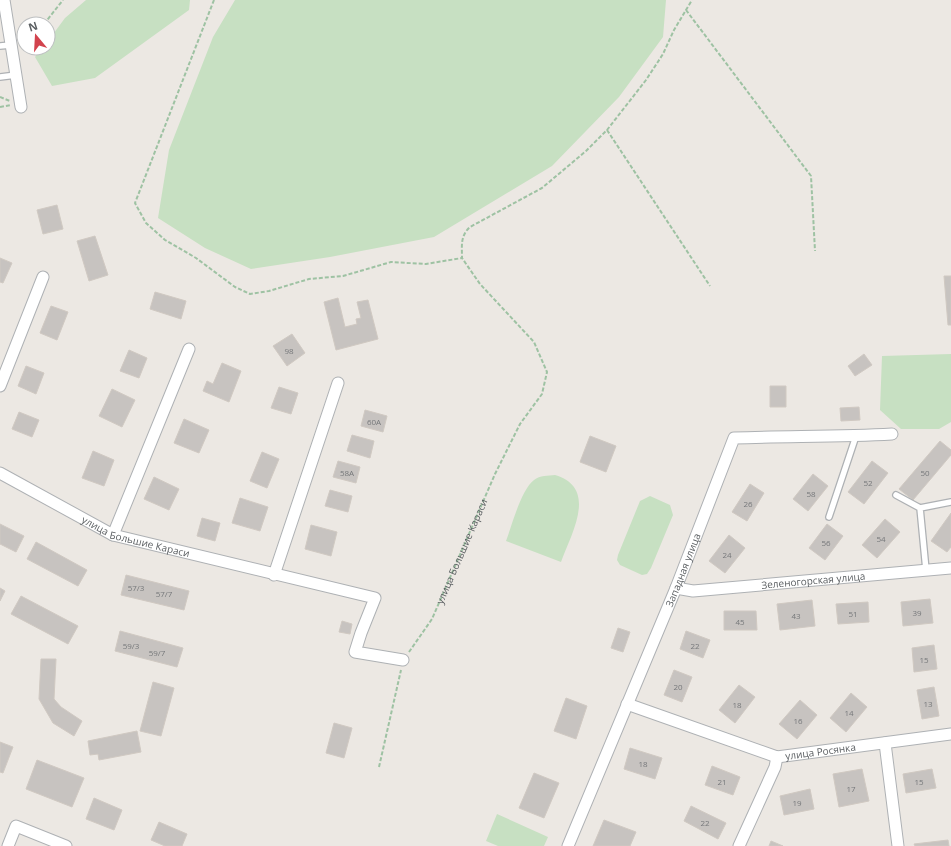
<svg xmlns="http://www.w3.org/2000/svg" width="951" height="846" viewBox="0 0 951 846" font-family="'Open Sans',sans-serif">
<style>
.green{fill:#c7e0c2}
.building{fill:#c7c3c0;stroke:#d0c9c2}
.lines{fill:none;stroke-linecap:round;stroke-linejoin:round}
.service-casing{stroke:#aeb1b4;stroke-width:8}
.minor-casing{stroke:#aeb1b4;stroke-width:13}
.path{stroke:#9ec2a3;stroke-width:2;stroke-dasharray:4 2;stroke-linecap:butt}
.service{stroke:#fff;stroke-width:5.5}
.minor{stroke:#fff;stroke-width:11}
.labels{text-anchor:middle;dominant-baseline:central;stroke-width:4;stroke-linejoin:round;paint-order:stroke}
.number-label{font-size:8px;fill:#76787a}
.street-label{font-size:10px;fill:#5b5f62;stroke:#fff}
</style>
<rect width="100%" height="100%" fill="#ece8e3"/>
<path class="green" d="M86,0H190L189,10L95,78L52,86L35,57L42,48H48V41L65,18Z
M235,0H666L663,37L619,97L552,166L434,237L330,257L251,269L205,248L158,218L169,150L213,37Z
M951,354V422L939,429H901L880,410L882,356Z
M555,475C599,488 571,534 561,562L506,541C512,525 521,490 534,480C540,475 548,476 555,475Z
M650,496L670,505L673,515L651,568L647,574L642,575L620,565L617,560L618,555L640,501Z
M497,814L548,837L544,846H498L486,841Z"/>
<path class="building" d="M57,205L63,229L43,234L37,210Z
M95,236L108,275L89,281L77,241Z
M0,258L12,263L3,283L0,282Z
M944,276H951V325H948Z
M155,292L186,301L181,319L150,309Z
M338,298L345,327L357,324L356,319L361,318L357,302L368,300L378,339L336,350L324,302Z
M51,306L68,312L57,340L40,333Z
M292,334L305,353L287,366L273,346Z
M129,350L147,358L139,378L120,371Z
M864,354L872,365L855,376L848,366Z
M222,363L241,371L229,402L203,391L207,381L213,384Z
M26,366L44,373L36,394L18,386Z
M770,386H786V407H770Z
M279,387L298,393L291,414L271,408Z
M112,389L135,400L122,427L99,416Z
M859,407L860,420L841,421L840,408Z
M365,410L387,416L383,432L361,426Z
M19,412L39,420L32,437L12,429Z
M184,419L209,430L199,453L174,443Z
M352,435L374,441L370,458L347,451Z
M590,436L616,446L606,472L580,462Z
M940,441L951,450V455L913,500L899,489Z
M93,451L114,460L104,486L82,478Z
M262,452L279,459L267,488L250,481Z
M338,461L360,467L356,483L333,477Z
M872,461L888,473L864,504L848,492Z
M813,474L828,486L808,511L793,499Z
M154,477L179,489L169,510L144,499Z
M750,484L764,493L747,521L732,512Z
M330,490L352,496L348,512L325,506Z
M240,498L268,507L260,531L232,523Z
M951,513V547L947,552L931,541Z
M202,518L220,523L215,541L197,536Z
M885,519L900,532L877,558L862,545Z
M0,524L24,536L16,552L0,544Z
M827,524L843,536L825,560L809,548Z
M311,525L337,532L331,556L305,549Z
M729,535L745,548L725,573L709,561Z
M36,542L87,570L78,586L27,559Z
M126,575L189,591L184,610L121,595Z
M0,588L5,591L0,601Z
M21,596L78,626L68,644L11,614Z
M930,599L933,623L903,626L901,602Z
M812,600L815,626L780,630L777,604Z
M868,602L869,622L838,624L836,604Z
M724,611H756L757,630H724Z
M342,621L352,624L350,634L339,632Z
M618,628L630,632L623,652L611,648Z
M120,631L183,648L177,667L115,651Z
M686,631L710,640L703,658L680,649Z
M934,645L937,669L914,672L912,648Z
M41,659H56L54,699L61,707L82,721L74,736L53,723L39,699Z
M674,670L692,677L682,702L664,695Z
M153,682L174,688L161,736L140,731Z
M739,685L755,697L735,723L719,710Z
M934,687L939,716L922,719L917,690Z
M851,693L867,707L846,732L830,718Z
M566,698L587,706L576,739L554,731Z
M800,700L817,715L797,739L779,724Z
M334,723L352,728L344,758L326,753Z
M137,731L141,752L99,760L98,754L90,755L88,741Z
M0,742L13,747L3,773L0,772Z
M630,748L662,758L655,779L624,769Z
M37,760L84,778L72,807L26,789Z
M712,766L740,777L733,795L705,785Z
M862,769L869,801L839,807L833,774Z
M932,769L936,788L906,793L903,774Z
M534,773L559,783L544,818L519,808Z
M810,789L814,809L784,815L780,796Z
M94,798L122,810L114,830L86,819Z
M691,806L726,823L718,839L684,821Z
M604,820L636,832L630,846H593Z
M159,822L187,834L182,846H165L151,840Z
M948,840L949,846H915L914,844Z
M771,841L783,846H769Z"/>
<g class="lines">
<g class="service-casing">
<path id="service" d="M0,46L11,45
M0,77L16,75
M896,495L920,508L926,570
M920,508L951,502
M829,517L856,436"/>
</g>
<g class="minor-casing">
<g id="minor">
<path d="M4,0L21,107"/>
<path d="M0,386L43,277"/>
<path id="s2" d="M0,473L113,535L375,598L361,633L355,652L403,660"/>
<path d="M113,535L189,349"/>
<path d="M274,575L338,383"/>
<path id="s3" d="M676,588L693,591L951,568"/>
<path id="s4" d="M627,704L777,757L951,734"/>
<path d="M885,743L898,846"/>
<path d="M8,846L16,826L66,846"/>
<path id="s5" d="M568,846L676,588L734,438C786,436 839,437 892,434"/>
<path d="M739,846L775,767L777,757"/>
</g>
</g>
<g class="path">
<path d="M214,0L135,203L146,223L165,240L196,258L235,287L250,294L269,291L309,279L343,276L391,262L426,264L462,258C462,246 460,236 470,227L542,188L586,151L607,130L646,80L663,54L674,30L692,0"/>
<path d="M686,10L811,176L815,251"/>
<path d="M44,24L63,0"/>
<path d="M0,97L10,101"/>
<path d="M0,107L11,105"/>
<path d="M607,130L710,286"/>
<path id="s1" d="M409,652L432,619L495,474L520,424L542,394L547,372L534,342L480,284L462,258"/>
<path d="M379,767L401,670"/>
</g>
<use href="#service" class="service"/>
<use href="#minor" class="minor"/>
</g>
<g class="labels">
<g class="number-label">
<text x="289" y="350">98</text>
<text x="374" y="421">60А</text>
<text x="347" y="472">58А</text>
<text x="925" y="472">50</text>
<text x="868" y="482">52</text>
<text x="811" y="493">58</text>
<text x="748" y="503">26</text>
<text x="881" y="538">54</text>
<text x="826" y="542">56</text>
<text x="727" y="554">24</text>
<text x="136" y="587">57/3</text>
<text x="164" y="593">57/7</text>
<text x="917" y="612">39</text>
<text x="853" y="613">51</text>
<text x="796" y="615">43</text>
<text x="740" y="621">45</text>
<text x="131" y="645">59/3</text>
<text x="695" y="645">22</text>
<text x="157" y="652">59/7</text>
<text x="924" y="659">15</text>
<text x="678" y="686">20</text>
<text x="928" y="703">13</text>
<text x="737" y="704">18</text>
<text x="849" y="712">14</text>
<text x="798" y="720">16</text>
<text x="643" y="763">18</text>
<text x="722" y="781">21</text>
<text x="919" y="781">15</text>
<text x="851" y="788">17</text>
<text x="797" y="802">19</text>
<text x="705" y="822">22</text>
</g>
<g class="street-label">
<text stroke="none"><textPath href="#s2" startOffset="151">улица Большие Караси</textPath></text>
<text stroke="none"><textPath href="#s1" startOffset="114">улица Большие Караси</textPath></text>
<text stroke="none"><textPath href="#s5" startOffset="299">Западная улица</textPath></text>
<text stroke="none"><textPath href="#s3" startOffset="138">Зеленогорская улица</textPath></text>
<text stroke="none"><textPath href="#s4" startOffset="203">улица Росянка</textPath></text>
</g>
</g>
<g transform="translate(36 36) rotate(342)"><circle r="19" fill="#ffffff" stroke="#bdbfc0"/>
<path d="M0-3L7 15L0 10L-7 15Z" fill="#d2434d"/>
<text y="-6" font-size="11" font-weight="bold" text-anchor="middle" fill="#5b5f62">N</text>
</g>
</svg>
